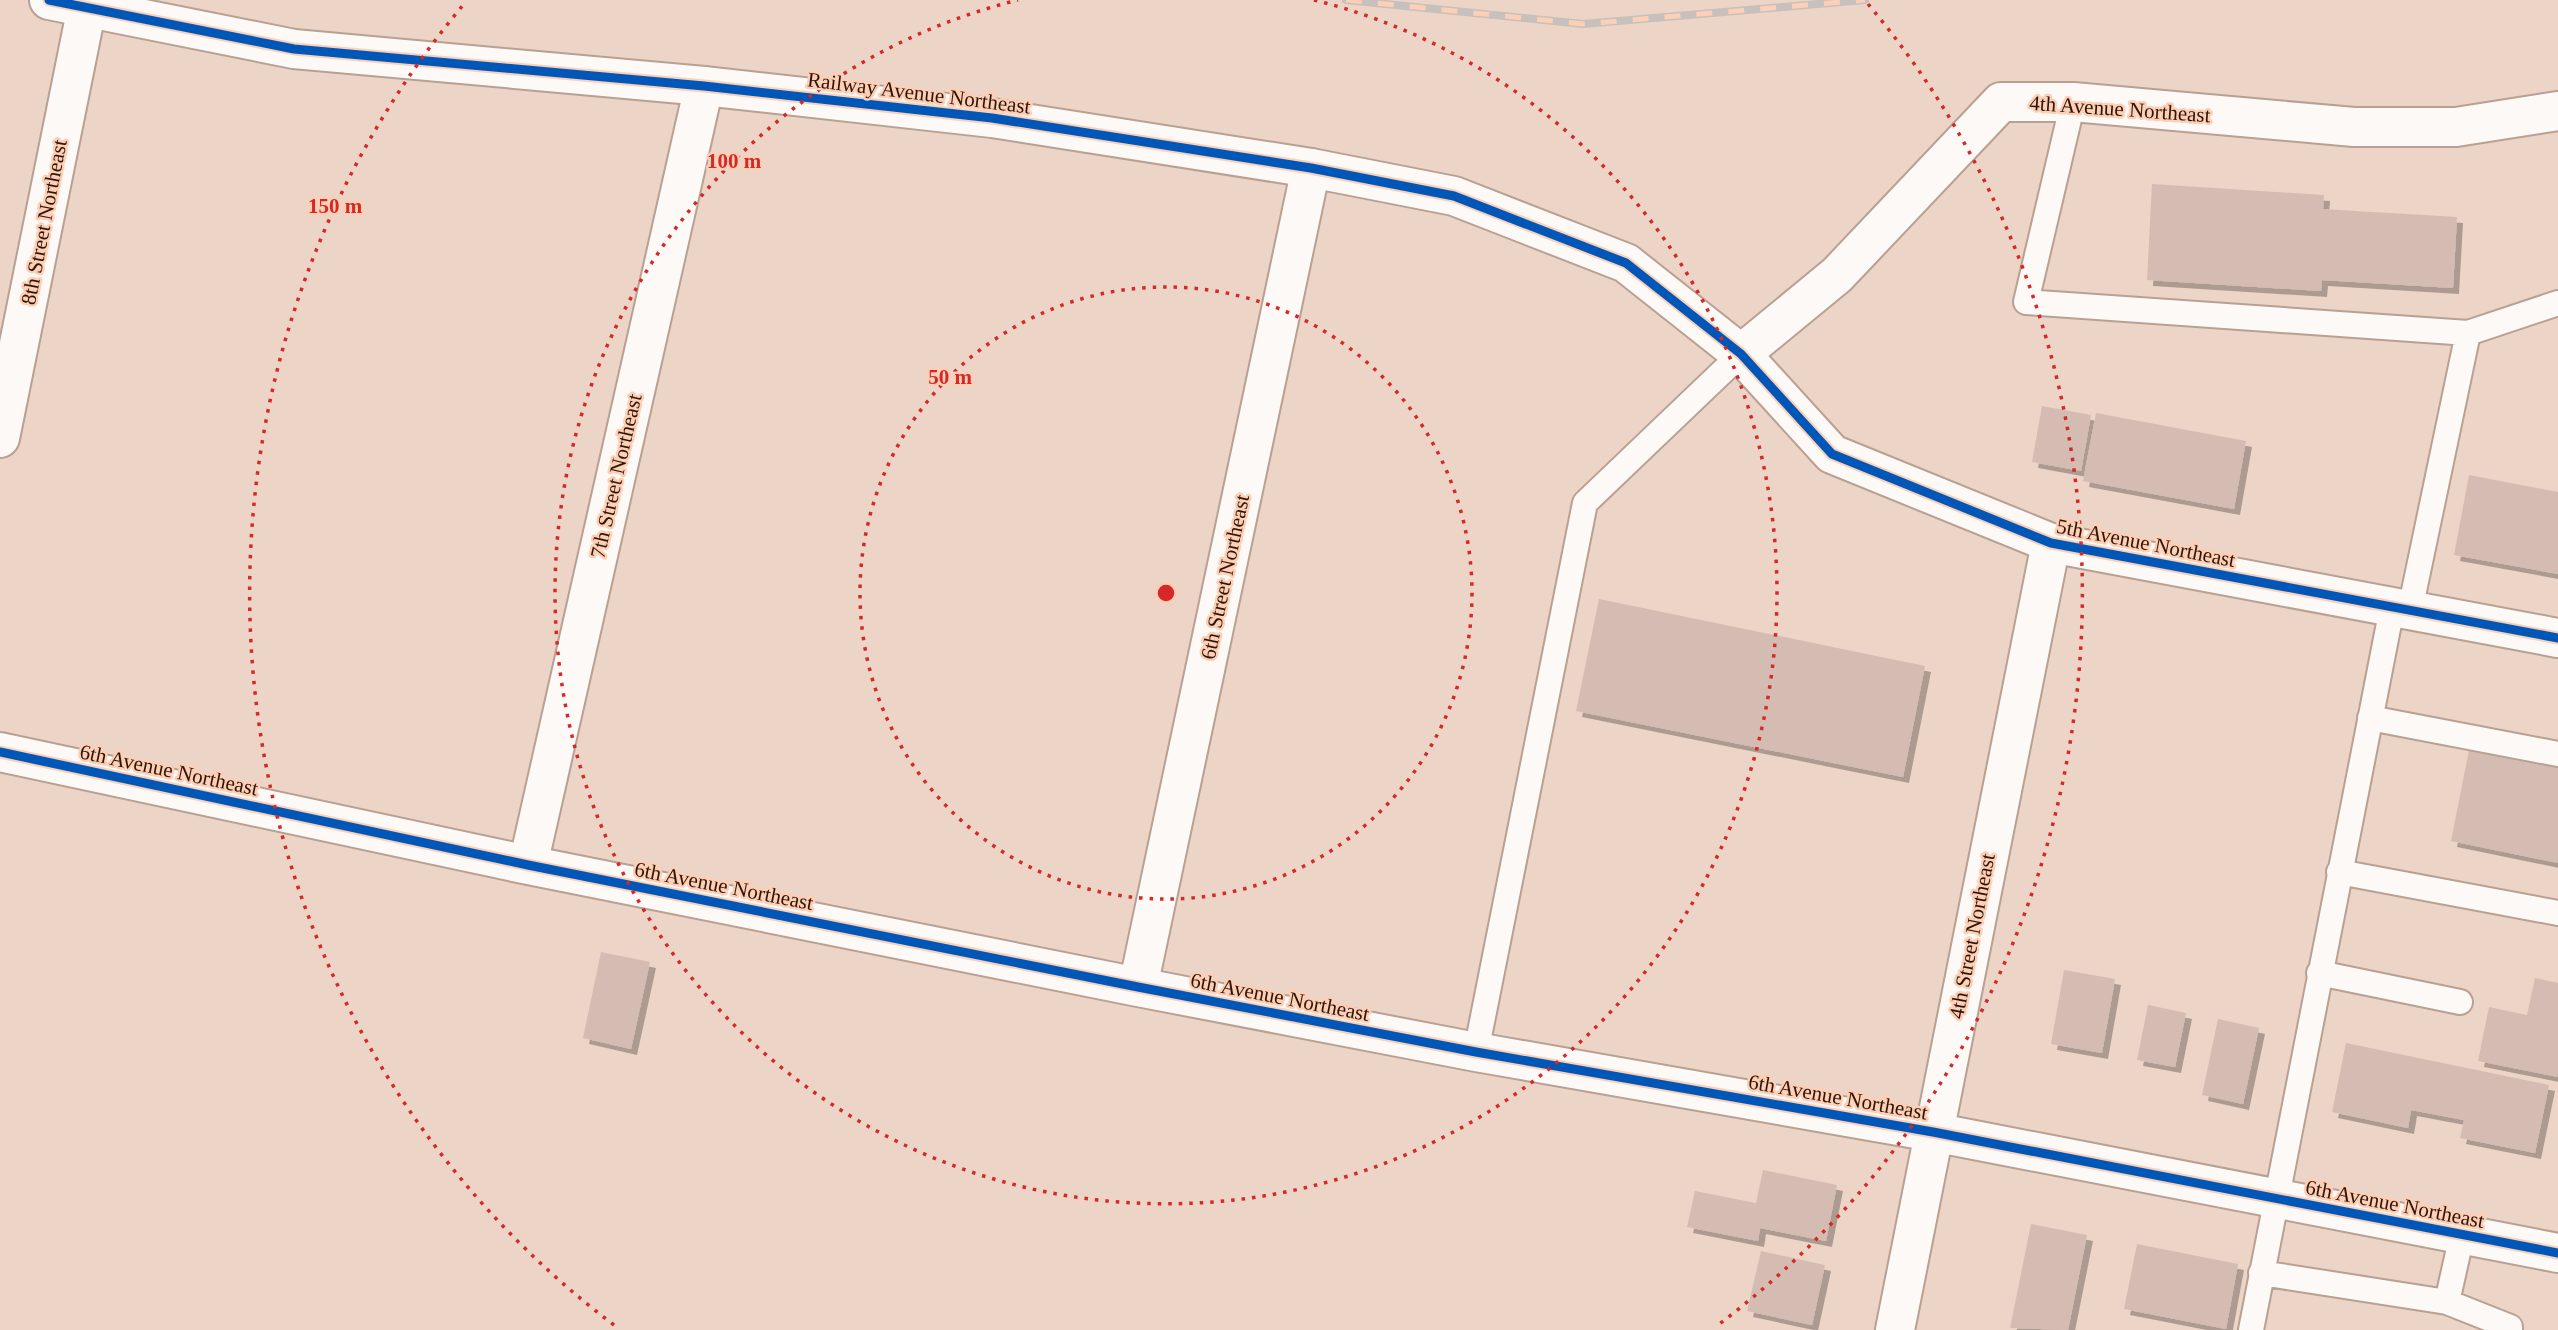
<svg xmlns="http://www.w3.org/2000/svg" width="2558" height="1330" viewBox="0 0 2558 1330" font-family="Georgia,serif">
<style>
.building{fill:#d5bcb3;filter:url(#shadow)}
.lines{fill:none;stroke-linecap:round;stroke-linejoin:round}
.service-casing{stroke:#b8a092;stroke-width:28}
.minor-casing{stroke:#b8a092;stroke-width:42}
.tertiary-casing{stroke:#b8a092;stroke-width:42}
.service{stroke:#fcf9f6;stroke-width:24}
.minor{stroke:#fcf9f6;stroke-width:38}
.tertiary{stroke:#fcf9f6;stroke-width:38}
.rail-casing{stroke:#c7c0bc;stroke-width:8}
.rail{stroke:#fccfb6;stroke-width:5;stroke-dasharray:16;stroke-linecap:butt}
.cycleway-casing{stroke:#fccfb6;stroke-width:13}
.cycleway{stroke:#0057b8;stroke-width:9}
.ring{fill:none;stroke:#d62828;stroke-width:3.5;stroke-dasharray:3.5 7}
.labels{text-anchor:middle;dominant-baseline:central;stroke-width:5;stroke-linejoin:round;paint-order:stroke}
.street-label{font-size:21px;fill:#301505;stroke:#fccfb6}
.centre{fill:#d62828;stroke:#fccfb6;stroke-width:3.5}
.ring-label{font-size:21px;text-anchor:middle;font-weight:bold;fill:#d62828;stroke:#fccfb6;stroke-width:5;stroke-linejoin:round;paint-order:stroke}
</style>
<defs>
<filter id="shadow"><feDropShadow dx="6" dy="6" stdDeviation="0" flood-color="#0004"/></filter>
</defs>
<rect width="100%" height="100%" fill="#ecd4c6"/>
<path class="building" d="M2152,184L2324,195L2323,209L2457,217L2453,288L2322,280L2321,291L2147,280Z
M2042,406L2091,415L2081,471L2032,462Z
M2096,413L2246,441L2234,509L2083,481Z
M2469,475L2558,492V574L2454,555Z
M1599,599L1925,666L1903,777L1576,711Z
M2470,745L2558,763V863L2451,841Z
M601,952L650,962L631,1049L583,1038Z
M2064,970L2115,979L2102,1053L2051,1044Z
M2535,978L2558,983V1077L2478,1061L2489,1007L2527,1015Z
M2148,1005L2186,1013L2175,1067L2137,1060Z
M2218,1019L2259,1028L2243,1104L2202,1095Z
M2346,1043L2549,1085L2535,1153L2460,1138L2464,1120L2411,1110L2408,1128L2332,1112Z
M1763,1170L1837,1185L1826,1241L1760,1228L1758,1241L1687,1227L1695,1191L1756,1203Z
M2031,1224L2087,1235L2068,1330L2010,1328Z
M2137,1244L2238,1264L2226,1329L2124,1309Z
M1761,1251L1825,1265L1812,1325L1747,1311Z"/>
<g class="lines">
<g class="service-casing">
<path id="service" d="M2073,102L2026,302L2468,333L2558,303
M2410,610L2468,333
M2370,718L2558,754
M2339,872L2558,913
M2319,973L2460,1002
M1476,1052L1585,503L1741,354
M2462,1235L2447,1302L2510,1327V1330
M2261,1273L2447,1302
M2251,1330L2392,608"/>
</g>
<g class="minor-casing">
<path id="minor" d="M1741,354L1837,275L2001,102H2073L2354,127H2456L2558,111
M0,438L87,7
M0,752L528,865L1138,987L1476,1052L1933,1132L2558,1253
M528,865L704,86
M1138,987L1311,168
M1895,1330L2051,543"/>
</g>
<g class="tertiary-casing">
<path id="tertiary" d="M49,0L294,49L704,86L992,118L1311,168L1454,196L1626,263L1741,354L1832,454L2051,543L2558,638"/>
</g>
<use href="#service" class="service"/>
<use href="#minor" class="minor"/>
<use href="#tertiary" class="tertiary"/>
<g class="rail-casing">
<path id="rail" d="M1346,0L1583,24L1865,0"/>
</g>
<use href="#rail" class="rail"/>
<g class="cycleway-casing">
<path id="cycleway" d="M49,0L294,49L704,86L992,118L1311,168L1454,196L1626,263L1741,354L1832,454L2051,543L2558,638
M0,752L528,865L1138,987L1476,1052L1933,1132L2558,1253"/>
</g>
<use href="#cycleway" class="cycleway"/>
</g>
<g class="ring">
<circle cx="1166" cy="593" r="306"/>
<path d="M1314 0A611 611 0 1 1 1018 0"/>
<path d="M614 1325A917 917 0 0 1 464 4M1868 4A917 917 0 0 1 1718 1325"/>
</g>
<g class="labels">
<g class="street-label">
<text transform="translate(919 93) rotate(7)">Railway Avenue Northeast</text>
<text transform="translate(2120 109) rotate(4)">4th Avenue Northeast</text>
<text transform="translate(44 222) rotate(-79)">8th Street Northeast</text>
<text transform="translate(616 476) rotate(-77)">7th Street Northeast</text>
<text transform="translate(2146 543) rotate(11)">5th Avenue Northeast</text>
<text transform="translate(1225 577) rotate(-78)">6th Street Northeast</text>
<text transform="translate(169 770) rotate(12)">6th Avenue Northeast</text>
<text transform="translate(724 886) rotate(11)">6th Avenue Northeast</text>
<text transform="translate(1972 936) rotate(-79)">4th Street Northeast</text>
<text transform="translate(1280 997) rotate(11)">6th Avenue Northeast</text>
<text transform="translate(1838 1097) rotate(10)">6th Avenue Northeast</text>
<text transform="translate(2395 1204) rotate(11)">6th Avenue Northeast</text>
</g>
</g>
<circle cx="1166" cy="593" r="10" class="centre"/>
<g class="ring-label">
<text x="734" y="168">100 m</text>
<text x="335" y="213">150 m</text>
<text x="950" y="384">50 m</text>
</g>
</svg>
